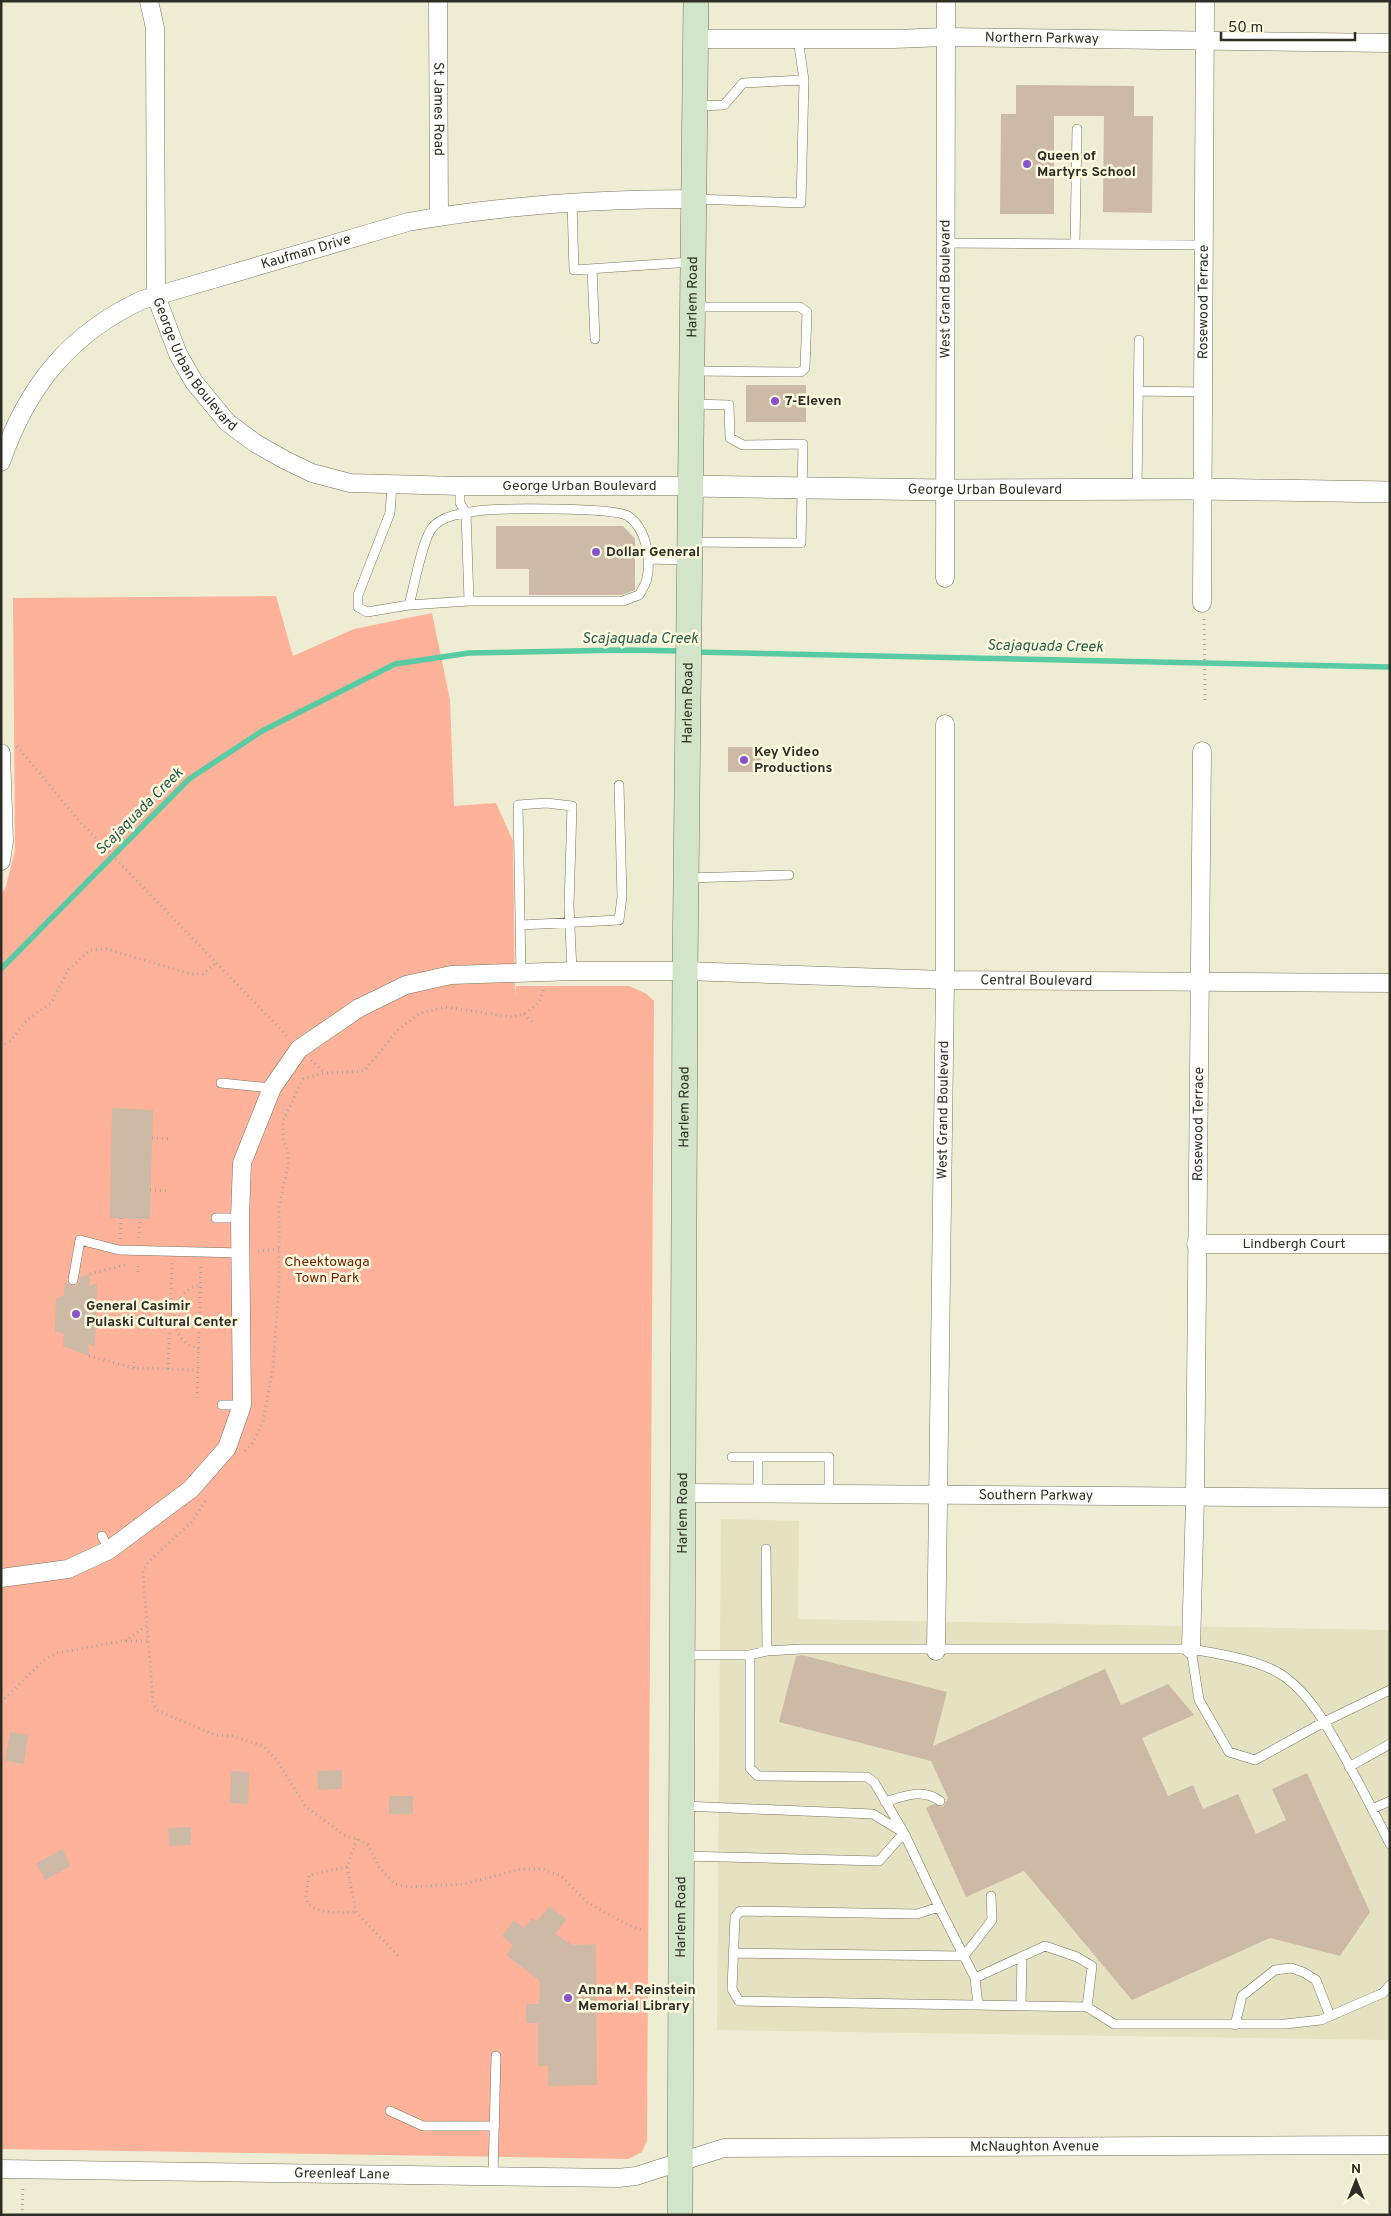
<svg xmlns="http://www.w3.org/2000/svg" width="1391" height="2216" viewBox="0 0 1391 2216" font-family="Overpass,sans-serif">
<style>
.built{fill:#e5e2c1}
.green{fill:#feb29a}
.lines{fill:none;stroke-linecap:round;stroke-linejoin:round}
.stream{stroke:#58cba4;stroke-width:5.5}
.building{fill:#ccbaa6}
.service-casing{stroke:#76745d;stroke-width:10}
.minor-casing{stroke:#76745d;stroke-width:19}
.tertiary-casing{stroke:#76745d;stroke-width:22}
.secondary-casing{stroke:#76745d;stroke-width:26}
.path{stroke:#acaa96;stroke-width:3;stroke-dasharray:1 4;stroke-linecap:butt}
.service{stroke:#fff;stroke-width:9}
.minor{stroke:#fff;stroke-width:18}
.tertiary{stroke:#fff;stroke-width:21}
.secondary{stroke:#d2e5c8;stroke-width:25}
.poi-dot{fill:#8753cb;stroke:#fcfadf;stroke-width:2}
.labels{text-anchor:middle;dominant-baseline:central;stroke-width:5;stroke-linejoin:round;paint-order:stroke}
.street-label{font-size:14px;fill:#2f2e24;stroke:#fcfadf}
.poi-label{font-size:14px;font-weight:bold;fill:#2f2e24;stroke:#fcfadf;text-anchor:start}
.park-label{font-size:14px;fill:#722101;stroke:#fcfadf}
.water-label{font-size:15px;font-style:italic;fill:#2c5c4b;stroke:#fcfadf}
</style>
<rect width="100%" height="100%" fill="#eeecd2"/>
<path class="built" d="M721,1519L799,1521L798,1619L1390,1630V2040L717,2030Z"/>
<path class="green" d="M276,596L293,656L354,629L432,613L450,700L454,806L496,803L513,841L515,996L516,986H629L647,994L654,1001L647,2141L642,2152L628,2159L1,2149V896L6,886L15,850L13,598Z"/>
<g class="lines">
<path class="stream" d="M695,652L1390,667
M1,969L189,779L262,731L395,664L469,653L623,650L683,651"/>
</g>
<path class="building" d="M1016,85L1134,86V116H1153L1152,213L1103,212L1104,116H1054V214H1000L1001,114H1016Z
M746,385H806V422H746Z
M496,526H623L635,539V590L622,595H529V569H496Z
M728,747H761V772H728Z
M112,1108L153,1110L150,1219L110,1218Z
M90,1274L89,1286L97,1283L95,1347L88,1344L89,1356L63,1346L64,1334L55,1331L56,1298L64,1295L65,1282L75,1286L78,1284L80,1277Z
M802,1655L947,1692L933,1746L1105,1669L1121,1705L1168,1684L1194,1715L1142,1738L1168,1796L1193,1785L1203,1809L1238,1794L1256,1834L1286,1820L1272,1789L1307,1773L1370,1912L1340,1956L1270,1938L1132,2000L1024,1871L966,1897L926,1808L934,1804L943,1807L948,1798L931,1761L779,1722L796,1656Z
M10,1732L28,1735L24,1764L5,1761Z
M342,1770V1789L318,1790L317,1771Z
M231,1771L249,1772L248,1804L230,1803Z
M389,1796H413V1814H389Z
M191,1827V1845L169,1846L168,1828Z
M62,1849L71,1866L45,1880L36,1864Z
M549,1906L567,1919L555,1934L573,1945L596,1944L597,2085L548,2086V2066H538V2023H526V2004H539L540,1981L506,1955L513,1945L502,1936L514,1920L524,1928L532,1918L537,1921Z"/>
<g class="lines">
<g class="service-casing">
<path id="service" d="M696,106L724,105L743,83L804,80
M695,199L801,203L804,80L798,39
M572,203L574,270L691,262
M945,243L1203,245
M1075,243L1077,129
M592,269L595,339
M693,307H800L807,312L805,368L801,372L694,371
M1139,391L1202,392
M392,485L390,513L358,595V607L367,612L409,605L469,601H623L639,595C642,590 646,584 647,578C651,558 646,528 628,516C614,507 497,508 477,511C462,513 441,516 432,528C422,541 414,587 409,605
M460,486V503L466,513L469,601
M1137,489L1139,340
M692,542L801,543L803,444L743,445L730,438L729,405L693,404
M648,559L687,560
M687,878L789,875
M521,925L619,920L622,897L619,785
M521,973L518,805L546,803L572,806L569,906L572,971
M221,1083L272,1088
M216,1218H240
M73,1280L80,1240L119,1250L241,1253
M222,1405H242
M732,1457H829V1495
M758,1494V1457
M102,1536L109,1550
M766,1549L767,1651
M1191,1649L1199,1700L1229,1752L1255,1760L1324,1722L1390,1690
M685,1655H750L767,1651L801,1649H1191C1219,1654 1262,1660 1285,1677C1312,1697 1328,1728 1344,1756C1360,1785 1375,1814 1390,1844
M750,1655V1768L758,1776L867,1777L874,1782L904,1833L939,1907L975,1978L978,2005
M1349,1767L1390,1744
M885,1802C904,1796 923,1788 940,1801
M1372,1809L1390,1801
M682,1856L879,1861L904,1833L873,1814L683,1806
M939,1907L917,1914L740,1911L735,1917L732,1989L739,2001L1087,2007L1114,2024H1285L1321,2020L1383,1993L1390,1985
M733,1953L964,1956L992,1920L991,1896
M975,1978L1045,1946L1077,1957L1092,1966L1087,2007
M1021,2006L1022,1957
M1235,2025L1242,1996L1275,1970L1291,1968L1303,1972L1316,1980L1330,2016
M390,2111L423,2126H495
M493,2176L496,2056"/>
</g>
<g class="minor-casing">
<g id="minor">
<path id="s1" d="M149,1L155,28L156,296L178,354L194,382L227,422L255,443L285,460L312,473L350,483L460,486H690"/>
<path id="s2" d="M438,1L439,216"/>
<path id="s3" d="M696,39H894L946,37L1390,43"/>
<path id="s4" d="M1,462C27,387 69,334 142,300L408,222C503,205 599,199 695,199"/>
<path id="s5" d="M945,578L946,1"/>
<path id="s6" d="M1202,603L1205,1"/>
<path d="M1,753L4,841L1,861"/>
<path id="s7" d="M1196,1244H1390"/>
<path id="s8" d="M684,1493L1390,1498"/>
<path id="s9" d="M1,1578L68,1569L109,1550L191,1489L227,1448L242,1405L240,1218L242,1163L272,1088L299,1049L359,1008L406,985L451,975L576,971H685L945,980L1390,983"/>
<path id="s10" d="M1191,1649L1195,1498L1202,751"/>
<path id="s11" d="M936,1651L945,980V724"/>
<path id="s12" d="M1,2169L618,2178L636,2176L724,2148L1390,2145"/>
</g>
</g>
<g class="tertiary-casing">
<g id="tertiary">
<path id="s13" d="M690,486L945,490L1201,489L1390,492"/>
</g>
</g>
<g class="secondary-casing">
<g id="secondary">
<path id="s14" d="M680,2215L685,971L696,1"/>
</g>
</g>
<path class="path" d="M1204,619L1205,700
M17,746L80,822L289,1038
M524,1014L533,1023
M1,1047L10,1041L28,1019L51,1003L68,970L90,950L106,949L191,974H203L217,962
M311,1060L325,1073
M152,1138L172,1139
M150,1190L170,1191
M139,1238L140,1219
M120,1239L121,1218
M258,1251L280,1249
M138,1272V1262
M90,1274L128,1264
M128,1315H133
M199,1349C194,1347 188,1346 185,1342C165,1323 174,1291 201,1284
M89,1356L134,1368L198,1370
M134,1368V1360
M168,1369L172,1262
M197,1398L201,1264
M245,1451L252,1444L263,1422L273,1367L279,1283V1207L288,1165V1150L283,1140V1121L303,1079L325,1073L364,1071L398,1030L420,1013L446,1007L512,1017L524,1014L539,1003L544,988
M205,1501L192,1522L148,1562L143,1572L153,1703L158,1711L215,1735L232,1736L263,1746L276,1759L306,1807L346,1836L357,1839L368,1845L379,1867L395,1884L410,1887L464,1884L521,1869H543L561,1876L587,1902L628,1925L643,1930
M125,1641L146,1626
M1,1702L42,1662L56,1653L124,1641H148
M357,1839L347,1867L356,1912L400,1958
M347,1867L309,1875L306,1896L308,1904C323,1915 338,1913 356,1912
M22,2215L23,2185"/>
<use href="#service" class="service"/>
<use href="#minor" class="minor"/>
<use href="#tertiary" class="tertiary"/>
<use href="#secondary" class="secondary"/>
</g>
<g class="poi-dot">
<circle cx="1027" cy="164" r="5"/>
<circle cx="775" cy="401" r="5"/>
<circle cx="596" cy="552" r="5"/>
<circle cx="744" cy="760" r="5"/>
<circle cx="76" cy="1314" r="5"/>
<circle cx="568" cy="1998" r="5"/>
</g>
<g class="labels">
<g class="street-label">
<text stroke="none"><textPath href="#s3" startOffset="346">Northern Parkway</textPath></text>
<text stroke="none"><textPath href="#s2" startOffset="108">St James Road</textPath></text>
<text stroke="none"><textPath href="#s4" startOffset="392">Kaufman Drive</textPath></text>
<text stroke="none"><textPath href="#s5" startOffset="289">West Grand Boulevard</textPath></text>
<text stroke="none"><textPath href="#s14" startOffset="1918">Harlem Road</textPath></text>
<text stroke="none"><textPath href="#s6" startOffset="301">Rosewood Terrace</textPath></text>
<text stroke="none"><textPath href="#s1" startOffset="375">George Urban Boulevard</textPath></text>
<text stroke="none"><textPath href="#s1" startOffset="810">George Urban Boulevard</textPath></text>
<text stroke="none"><textPath href="#s13" startOffset="295">George Urban Boulevard</textPath></text>
<text stroke="none"><textPath href="#s14" startOffset="1512">Harlem Road</textPath></text>
<text stroke="none"><textPath href="#s9" startOffset="1442">Central Boulevard</textPath></text>
<text stroke="none"><textPath href="#s14" startOffset="1108">Harlem Road</textPath></text>
<text stroke="none"><textPath href="#s11" startOffset="541">West Grand Boulevard</textPath></text>
<text stroke="none"><textPath href="#s10" startOffset="525">Rosewood Terrace</textPath></text>
<text stroke="none"><textPath href="#s7" startOffset="98">Lindbergh Court</textPath></text>
<text stroke="none"><textPath href="#s8" startOffset="352">Southern Parkway</textPath></text>
<text stroke="none"><textPath href="#s14" startOffset="702">Harlem Road</textPath></text>
<text stroke="none"><textPath href="#s14" startOffset="298">Harlem Road</textPath></text>
<text stroke="none"><textPath href="#s12" startOffset="1038">McNaughton Avenue</textPath></text>
<text stroke="none"><textPath href="#s12" startOffset="341">Greenleaf Lane</textPath></text>
</g>
<g class="poi-label">
<text x="1037" y="156">Queen of<tspan x="1037" dy="16">Martyrs School</tspan></text>
<text x="785" y="401">7-Eleven</text>
<text x="606" y="552">Dollar General</text>
<text x="754" y="752">Key Video<tspan x="754" dy="16">Productions</tspan></text>
<text x="86" y="1306">General Casimir<tspan x="86" dy="16">Pulaski Cultural Center</tspan></text>
<text x="578" y="1990">Anna M. Reinstein<tspan x="578" dy="16">Memorial Library</tspan></text>
</g>
<g class="park-label">
<text x="327" y="1262">Cheektowaga<tspan x="327" dy="16">Town Park</tspan></text>
</g>
<g class="water-label">
<text x="640" y="639">Scajaquada Creek</text>
<text transform="translate(1045 647) rotate(1)">Scajaquada Creek</text>
<text transform="translate(140 812) rotate(-45)">Scajaquada Creek</text>
</g>
</g>
<rect width="1391" height="2216" fill="none" stroke="#2f2e24" stroke-width="5"/>
<g transform="translate(1356 2181)" stroke="#fcfadf" stroke-width="4" paint-order="stroke">
<path d="M0-4L9 19L0 12L-9 19Z" fill="#2f2e24"/>
<text y="-8" font-size="14" font-weight="bold" text-anchor="middle" fill="#2f2e24">N</text>
</g>
<path d="M1221 32v8h134v-8" fill="none" stroke="#2f2e24" stroke-width="2.5"/>
<text x="1228" y="32" font-size="15" fill="#2f2e24" stroke="#fcfadf" stroke-width="4" paint-order="stroke">50 m</text>
</svg>
